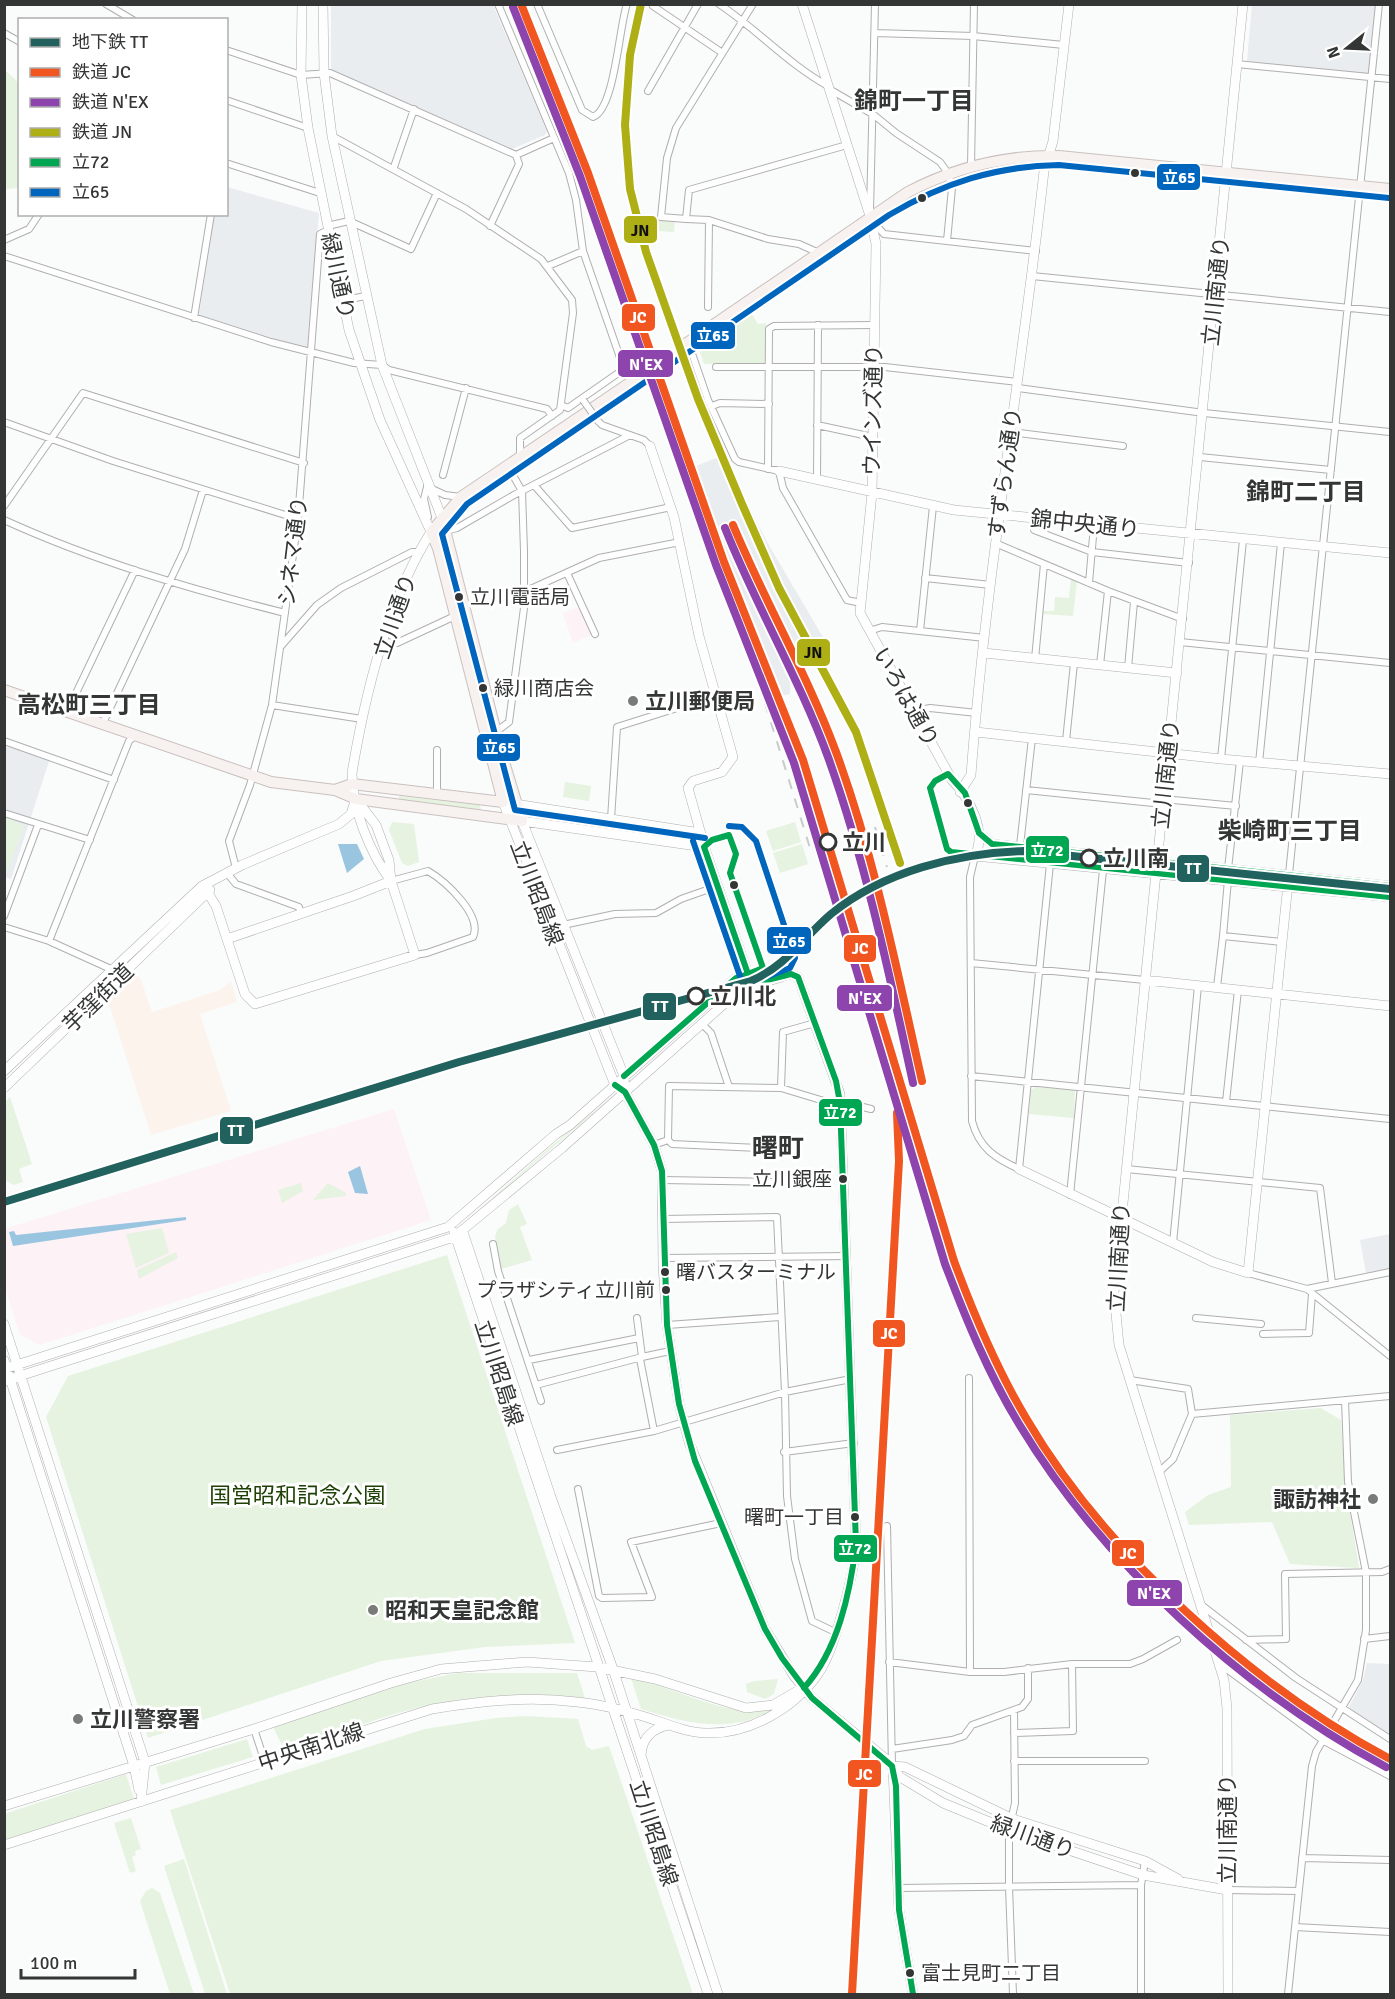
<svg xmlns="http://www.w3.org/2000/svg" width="1395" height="1999" viewBox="0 0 1395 1999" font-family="Signika,'Noto Sans JP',sans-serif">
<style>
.commercial{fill:#fdf2f5}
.built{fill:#e9edf0}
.medical{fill:#fcf3ed}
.green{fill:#e6f3e0}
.water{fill:#9ac5e1}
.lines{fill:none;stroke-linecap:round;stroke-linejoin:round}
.primary-tunnel{stroke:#d2d3d3;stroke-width:10;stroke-dasharray:10 5;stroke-linecap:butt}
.street-casing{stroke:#afafaf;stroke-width:8}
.secondary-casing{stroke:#afafaf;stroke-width:10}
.primary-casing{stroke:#cac1be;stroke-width:12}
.street{stroke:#fefefe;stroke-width:6}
.secondary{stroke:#fefefe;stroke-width:9}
.primary{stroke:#f7f2f0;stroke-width:10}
.rail{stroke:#cacbcb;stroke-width:2;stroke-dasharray:10 10;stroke-linecap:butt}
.street-bridge-casing{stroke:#afafaf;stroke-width:8;stroke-linecap:butt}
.street-bridge{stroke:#fefefe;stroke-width:6}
.bus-1-casing{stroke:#fff;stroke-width:10}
.bus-2-casing{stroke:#fff;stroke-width:10}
.bus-1{stroke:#00a651;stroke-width:6}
.bus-2{stroke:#0065bd;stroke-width:6}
.rail-1-casing{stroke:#fff;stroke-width:12}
.rail-2-casing{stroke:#fff;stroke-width:12}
.rail-3-casing{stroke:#fff;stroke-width:12}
.rail-1{stroke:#f15620;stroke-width:8}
.rail-2{stroke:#8e44ad;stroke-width:8}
.rail-3{stroke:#aeae15;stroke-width:8}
.metro-1-casing{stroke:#fff;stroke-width:12}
.metro-1{stroke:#22625e;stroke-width:8}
.bus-dot{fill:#343535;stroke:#fff;stroke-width:2}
.poi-dot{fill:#797a7a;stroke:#fff;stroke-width:2}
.stop-dot{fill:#fff;stroke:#343535;stroke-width:3}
.labels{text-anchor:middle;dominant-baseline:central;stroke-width:6;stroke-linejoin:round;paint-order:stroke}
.bus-label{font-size:20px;fill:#343535;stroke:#fff;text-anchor:start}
.street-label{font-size:22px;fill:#343535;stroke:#fff}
.poi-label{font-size:22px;font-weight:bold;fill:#343535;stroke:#fff;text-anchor:start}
.stop-label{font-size:22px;font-weight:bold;fill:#343535;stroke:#fff;text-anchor:start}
.park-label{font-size:22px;fill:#1f4105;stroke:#fff}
.neighbourhood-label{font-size:24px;font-weight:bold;fill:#343535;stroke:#fff}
.quarter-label{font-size:26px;font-weight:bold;fill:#343535;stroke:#fff}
.line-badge{stroke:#fff;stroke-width:2}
.badge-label{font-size:16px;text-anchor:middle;font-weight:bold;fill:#fff}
.pale-badge-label{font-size:16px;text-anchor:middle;font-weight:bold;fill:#111}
</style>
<rect width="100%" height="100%" fill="#fafbfb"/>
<path class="commercial" d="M581,607L593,634L573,643L563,613Z
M394,1109L431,1220L40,1345L20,1335L5,1288L4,1229Z"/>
<path class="built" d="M331,5H493L547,131L545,135L512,149L331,71Z
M1252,5H1376L1372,77L1247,61Z
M227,187L319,213L308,349L199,315L214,215L226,214Z
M724,455L767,542L827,644L794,664L790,656L787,657L791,666L784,671L790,681V694L782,696L770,667L768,668L779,697L769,702L757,663L749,665L683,471Z
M4,746L50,758L11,879L5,877Z
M1390,1234V1269L1366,1273L1360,1240Z
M1367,1663L1390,1664V1735L1367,1723L1349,1707L1363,1680Z"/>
<path class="medical" d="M137,975L141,980L152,1012L220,990L231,981L237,1002L200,1014L231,1111L151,1135L109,1003Z"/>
<path class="green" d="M5,70L20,84L19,188L5,189Z
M640,213L675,219L674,232L643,230Z
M751,313L758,324L766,323V363L704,364L700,352Z
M1071,579L1077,582L1073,616L1042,614L1043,611H1054L1055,597L1069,598Z
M565,782L591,786L589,801L563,797Z
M399,796L480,805L481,810L399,801Z
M5,817L24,825L6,875H4Z
M392,822L414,824L419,862L408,866L402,863L389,830Z
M795,822L801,842L773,851L766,831Z
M600,823L686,835L687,838L599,827Z
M802,844L808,864L780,873L773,853Z
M1036,1087L1075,1090L1074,1118L1029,1114L1031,1090Z
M613,1096L463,1224L550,1147Z
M10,1097L32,1164L19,1169L23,1182L13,1185L4,1179L5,1102Z
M301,1183L303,1191L282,1203L278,1190Z
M328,1183L346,1193V1196L313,1200Z
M518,1204L527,1224L520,1227L532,1260L501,1269L495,1237L497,1230L506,1223L509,1210Z
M162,1228L169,1253L136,1268L126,1234Z
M176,1252L178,1258L139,1279L137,1270Z
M447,1255L575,1643L485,1647L381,1661L148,1738L46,1417L68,1376Z
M1321,1408L1341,1420L1345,1481L1359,1568L1290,1564L1272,1522L1189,1525L1185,1512L1208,1495L1231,1487L1230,1415Z
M457,1673H577L585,1698C545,1697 505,1694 465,1699C404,1706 343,1732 285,1751L273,1727L404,1684Z
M631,1678C676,1687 729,1720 774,1709C729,1735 686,1723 641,1709Z
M778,1679L774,1694L765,1699L747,1692L746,1684L754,1681Z
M525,1716L578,1719L586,1746L592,1750L609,1746L693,1994H230L170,1810L425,1729L496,1718Z
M247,1739L253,1757L161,1785L156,1767Z
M126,1774L134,1799L5,1840L4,1814Z
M131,1818L141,1849L135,1851L136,1855L132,1857L136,1871L130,1873L114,1823Z
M184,1859L227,1994H205L164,1866Z
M152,1888L160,1893L194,1994H170L140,1901L146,1891Z"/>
<path class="water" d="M338,844H357L364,859L347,873Z
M360,1166L368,1194L355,1193L348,1172Z
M186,1217V1220L13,1246L9,1232L14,1231L16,1235Z"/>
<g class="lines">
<path class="primary-tunnel" d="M640,376L684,345"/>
<g class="street-casing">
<path id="street" d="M106,4L133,20
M498,4L569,173L576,200L583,251L624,369L568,408L561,405
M537,4L582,110L593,117C615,109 619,26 627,4
M719,4C758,30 788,64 828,86
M753,4L676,128L667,158L661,217L686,219L689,190L847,145
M653,6L721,52
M4,33L20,42
M875,33L973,36L1064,45
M226,50L301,75L330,73L516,155
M1237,64L1390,79
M829,89L874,115L896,133L940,162L948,173L952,188L947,241
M648,91L698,4
M226,100L308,128
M332,136L466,209L541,259L572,300L573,313L560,410L520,438V457
M226,163L320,193
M971,166L974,4
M394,167L414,109
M870,211L875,4
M686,219L709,220
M874,223L884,234L1036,251
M327,226L349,221L411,249L437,193
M490,226L519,164L516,155L554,138
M4,240L29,229L39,214
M4,256L271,342L354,363L382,365L389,370L547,409L552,416
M548,266L583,251
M1032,276L1390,312
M344,300L366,296
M708,307L709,220L768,239L799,244L819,253
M194,318L211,214
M688,342L708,400L735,459L739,462L779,471L783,488L847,600L861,603
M716,367H885L1018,382
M1018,388L1204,413L1390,432
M712,406L720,403L769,404
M598,421L602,425L630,435
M4,422L113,461L298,519
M817,425L873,437
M1011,432L1123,446
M1200,457L1331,470
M768,469L769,329L774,326L874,325
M443,475L466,388
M817,480L818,325
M534,485L572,528L671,507
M432,489L445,495L461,497
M4,506L83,393L304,463
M428,517L424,499L428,483
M1036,519L1034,530L1092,552L1189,563
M4,520C94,561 190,589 285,613
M446,531L457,528L514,495L630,435L644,440L650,446
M995,543L1108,591L1183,619
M567,573L595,634
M925,578L991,585
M1089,583L1094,525
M524,592L599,558L680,542
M869,631L882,627L985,638
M920,631L933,506
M384,642L397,643L455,616
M1180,642L1390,663
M281,646L317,605L341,588L412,552H419
M1035,659L1044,564
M1100,665L1108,591
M1128,668L1134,602
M272,705L362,719
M916,711L930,708L977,713
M67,712L135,570
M102,725L185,549L203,490
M497,731L509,722L524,608V551L522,491L507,465
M4,741L114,780
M1066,741L1074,663
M1221,759L1243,540
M1259,763L1281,543
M1026,790L1163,804
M437,794V750
M1163,799L1236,806
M4,813L90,840
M611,819L617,727L715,696
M1020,846L1032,738
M975,856L970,877L972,1121C979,1148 995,1158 1019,1169L1050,864
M236,868L229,841L250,785L272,705L298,519L320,234L328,230
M1228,869L1240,761
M227,873L236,884L299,907L301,914
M1289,874L1379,4
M1228,880L1223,936L1282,942
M391,881L428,871C445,881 483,915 473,937L427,953L415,955
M4,916L38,825
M563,925L615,914L656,913L681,899L718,886
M4,927L49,941L113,970
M49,941L129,741L135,736
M971,963L1145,980
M1217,987L1223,936
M703,1025L711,1033L729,1087
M971,1076L1390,1119
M781,1088L783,1032L815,1023
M1226,1102L1238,990
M668,1140L672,1144L779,1149
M654,1145L668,1140L669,1086L781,1088L834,1104L847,1103L871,1109
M1126,1169L1320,1188L1332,1283
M663,1180L778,1182
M1070,1195L1103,870
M663,1219L777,1217L785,1392L787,1496L795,1559L812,1621L835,1632
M1173,1243L1198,986
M493,1244L498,1271L541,1401
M663,1258L847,1256
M1248,1273L1307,1289L1390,1356
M1307,1289L1390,1272
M637,1318L642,1357L670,1351
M1196,1318L1261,1324
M667,1325L780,1317
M1263,1334L1309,1333L1312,1294
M640,1359L654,1431
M529,1360L639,1338
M969,1378L970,1672
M1130,1380L1188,1389L1192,1414L1173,1459L1159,1472
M536,1385L642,1357
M1192,1414L1390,1396
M557,1450L654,1431L785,1392L851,1379
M784,1452L854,1443
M578,1489L599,1596L602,1598L652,1597L631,1542L721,1523
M887,1526L892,1766
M1200,1604L1296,1678L1390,1739
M1364,1639L1390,1636
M1246,1640L1286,1639L1285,1574L1382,1572L1390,1569
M889,1662L970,1672H1004L1072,1664H1130L1143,1659L1177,1640
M1220,1664L1324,1741L1390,1776
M254,1729L265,1762
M1014,1733L1073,1731L1072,1664
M892,1749L952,1740L964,1736L972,1725L1022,1707L1028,1699V1668
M1014,1761H1145
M1302,1858L1390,1860
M898,1888L1141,1885
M1227,1890L1298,1891
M1295,1927L1390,1932
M1013,1994L1009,1887V1830L1015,1803L1014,1711
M1141,1994V1885L1145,1861
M1288,1994L1312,1766L1316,1752L1358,1680L1366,1630V1572L1348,1482L1345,1400"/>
</g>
<g class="secondary-casing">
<path id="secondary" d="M302,4L301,75L308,128L349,330L380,420L431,532C388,600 365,694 352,773C352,809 370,853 391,881
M323,4L324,73L332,136L382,365L442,518
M802,4L870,216L876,244L872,493L860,613L952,780C970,799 987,831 975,856
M779,471L954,510L1390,553
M984,653L1177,673
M976,732L1221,759L1390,774
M960,792L971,775C986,573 1022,373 1044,171L1053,141L1069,4
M979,833L992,844L1390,886
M704,847L522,821L624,1076L625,1092L654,1145L662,1171L663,1265L667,1325L679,1404L689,1442L765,1629L794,1676L812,1698L886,1759L900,1777L943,1803L1009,1830L1143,1875L1227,1890
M975,856L1390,897
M208,893L216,906L245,994L255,1004L415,955L391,881L389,860L376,825L359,803
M227,939L353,896L391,881
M1145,980L1390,1006
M4,1071L202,886L242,865L339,824L351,814L355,801
M615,1085L503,802L700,833
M4,1088L210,890
M1019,1169L1213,1262L1248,1273L1289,874
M454,1232L708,1994
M463,1232L551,1497L613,1669L718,1994
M4,1324L145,1762L141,1802
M4,1360L134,1766L139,1790
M4,1369L448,1227L556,1134L570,1125L736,978L748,974
M4,1381L454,1237L562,1148L742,988L748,974L706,852L688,788L693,781L722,772L733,757L699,636L674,517L650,446
M641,1755C642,1738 653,1728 669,1725
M892,1766L905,1767L1013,1819L1145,1861L1178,1879
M893,1768L899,1910L913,1994
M4,1806L254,1729L391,1683L441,1669L527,1662L597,1667L655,1679L746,1708L773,1705L799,1690
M4,1845L432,1709C480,1701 528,1696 577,1702C598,1704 619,1709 639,1715C661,1721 682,1732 705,1733C748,1735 794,1709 818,1674C835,1650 854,1574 856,1544L840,1094L798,977L791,974C774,978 762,988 748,974
M1228,1994L1227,1708L1224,1680L1119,1345L1114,1293L1243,4"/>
</g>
<g class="primary-casing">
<path id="primary" d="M684,345L908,192C956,167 1005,155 1059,156L1390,189
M4,690L271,782L335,790L356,799L522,821L501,752L442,518
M335,790L352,784L503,802L438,548L431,532L461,497L640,376"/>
</g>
<use href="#street" class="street"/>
<use href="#secondary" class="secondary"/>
<use href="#primary" class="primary"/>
<path class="rail" d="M702,501L725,582L774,700
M765,703L810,848
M875,827L887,867"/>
<g class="street-bridge-casing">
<path id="street-bridge" d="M583,400L598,421"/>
</g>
<use href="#street-bridge" class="street-bridge"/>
<g class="bus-1-casing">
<path id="bus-1" d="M729,835L736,854L730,873L763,968L748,974L704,847L712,840Z
M1390,886L992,844L979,833L965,793L948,774L935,781L930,788L947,849L951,852L1390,897
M748,974L763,981L791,974L798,977L836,1081L840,1103L856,1544C850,1594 838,1650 804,1688
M624,1076L736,978L748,974
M615,1085L625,1092L654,1145L662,1171L667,1325L679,1404L695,1461L765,1629L782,1658L812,1698L892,1766L896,1786L899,1910L913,1994"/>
</g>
<g class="bus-2-casing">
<path id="bus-2" d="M705,838L515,810L442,534L467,504L889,215C943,183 996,166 1059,165L1389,198
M693,841L741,979L750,983L790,968L795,958L756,841L742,827L729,826"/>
</g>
<use href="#bus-1" class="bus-1"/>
<use href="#bus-2" class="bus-2"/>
<g class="rail-1-casing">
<path id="rail-1" d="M521,4L588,173L724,562L803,760L954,1261C974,1315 996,1368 1026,1418C1105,1553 1252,1685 1390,1759
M733,525C765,602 807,674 836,752C875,858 897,971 922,1081
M852,1994L899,1161L897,1113"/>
</g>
<g class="rail-2-casing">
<path id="rail-2" d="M513,7L580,176L716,565L794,763L945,1264C966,1319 988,1373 1019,1424C1103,1563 1243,1690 1386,1767
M725,528C756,606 799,678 828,757C866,863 889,973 913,1083"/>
</g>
<g class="rail-3-casing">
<path id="rail-3" d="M641,4L630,55L625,125L630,189L646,252L698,399L742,504L779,588L856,732L900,863"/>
</g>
<use href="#rail-1" class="rail-1"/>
<use href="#rail-2" class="rail-2"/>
<use href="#rail-3" class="rail-3"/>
<g class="metro-1-casing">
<path id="metro-1" d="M4,1202L459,1062L751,981C786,966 803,938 831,914C884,871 957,853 1024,851L1390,889"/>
</g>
<use href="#metro-1" class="metro-1"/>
</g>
<g class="bus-dot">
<circle cx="1135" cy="173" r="5"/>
<circle cx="922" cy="198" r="5"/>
<circle cx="459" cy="597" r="5"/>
<circle cx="483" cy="688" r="5"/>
<circle cx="968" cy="803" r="5"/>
<circle cx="734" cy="885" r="5"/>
<circle cx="843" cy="1179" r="5"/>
<circle cx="665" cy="1272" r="5"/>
<circle cx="666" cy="1290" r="5"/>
<circle cx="855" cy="1517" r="5"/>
<circle cx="910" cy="1973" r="5"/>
</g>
<g class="poi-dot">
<circle cx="633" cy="701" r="6"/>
<circle cx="1373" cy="1499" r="6"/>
<circle cx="373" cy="1610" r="6"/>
<circle cx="78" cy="1719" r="6"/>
</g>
<g class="stop-dot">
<circle cx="828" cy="842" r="8"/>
<circle cx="1089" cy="858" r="8"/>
<circle cx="696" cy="996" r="8"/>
</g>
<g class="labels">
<g class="bus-label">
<text x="470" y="597">立川電話局</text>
<text x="494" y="688">緑川商店会</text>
<text x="832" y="1179" text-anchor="end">立川銀座</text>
<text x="676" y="1272">曙バスターミナル</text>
<text x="655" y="1290" text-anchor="end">プラザシティ立川前</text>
<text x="844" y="1517" text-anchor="end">曙町一丁目</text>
<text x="921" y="1973">富士見町二丁目</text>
</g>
<g class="street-label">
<text transform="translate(338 276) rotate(78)">緑川通り</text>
<text transform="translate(1216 291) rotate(-84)">立川南通り</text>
<text transform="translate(873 410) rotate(-89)">ウインズ通り</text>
<text transform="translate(1005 473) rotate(-82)">すずらん通り</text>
<text transform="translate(1085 524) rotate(6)">錦中央通り</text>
<text transform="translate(293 551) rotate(-83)">シネマ通り</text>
<text transform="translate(395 616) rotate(-71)">立川通り</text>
<text transform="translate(906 697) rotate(61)">いろは通り</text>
<text transform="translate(1166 774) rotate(-84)">立川南通り</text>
<text transform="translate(537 893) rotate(69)">立川昭島線</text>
<text transform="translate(98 998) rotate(-44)">芋窪街道</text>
<text transform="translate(1119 1257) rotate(-87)">立川南通り</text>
<text transform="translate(499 1373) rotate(72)">立川昭島線</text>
<text transform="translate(311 1747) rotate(-18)">中央南北線</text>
<text transform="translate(1227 1829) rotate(-90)">立川南通り</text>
<text transform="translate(654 1833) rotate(72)">立川昭島線</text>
<text transform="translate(1033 1837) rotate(20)">緑川通り</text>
</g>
<g class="poi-label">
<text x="645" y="701">立川郵便局</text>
<text x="1361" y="1499" text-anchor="end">諏訪神社</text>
<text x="385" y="1610">昭和天皇記念館</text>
<text x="90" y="1719">立川警察署</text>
</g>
<g class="stop-label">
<text x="842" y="842">立川</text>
<text x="1103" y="858">立川南</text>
<text x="710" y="996">立川北</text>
</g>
<g class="park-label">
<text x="297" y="1495">国営昭和記念公園</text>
</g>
<g class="neighbourhood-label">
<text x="914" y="101">錦町一丁目</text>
<text x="1306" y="492">錦町二丁目</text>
<text x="89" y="705">高松町三丁目</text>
<text x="1290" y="831">柴崎町三丁目</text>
</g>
<g class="quarter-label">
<text x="778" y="1149">曙町</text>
</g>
</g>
<g class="line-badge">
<rect x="1156" y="163" width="45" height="28" rx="6" fill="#0065bd"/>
<rect x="623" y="215" width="35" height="29" rx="6" fill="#aeae15"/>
<rect x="621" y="303" width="35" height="29" rx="6" fill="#f15620"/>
<rect x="690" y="321" width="46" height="29" rx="6" fill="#0065bd"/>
<rect x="617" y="349" width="57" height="29" rx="6" fill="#8e44ad"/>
<rect x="796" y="638" width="35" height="29" rx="6" fill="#aeae15"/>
<rect x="476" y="733" width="45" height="29" rx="6" fill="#0065bd"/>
<rect x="1025" y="835" width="45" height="29" rx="6" fill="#00a651"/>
<rect x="1176" y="854" width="34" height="29" rx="6" fill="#22625e"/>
<rect x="766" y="926" width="46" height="29" rx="6" fill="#0065bd"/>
<rect x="843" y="934" width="34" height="29" rx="6" fill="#f15620"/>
<rect x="836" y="984" width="57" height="28" rx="6" fill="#8e44ad"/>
<rect x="642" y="992" width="35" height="29" rx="6" fill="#22625e"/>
<rect x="818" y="1098" width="45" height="29" rx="6" fill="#00a651"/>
<rect x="219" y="1116" width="35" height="29" rx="6" fill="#22625e"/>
<rect x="872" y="1319" width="34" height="29" rx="6" fill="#f15620"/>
<rect x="833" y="1534" width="45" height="29" rx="6" fill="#00a651"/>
<rect x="1111" y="1539" width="34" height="28" rx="6" fill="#f15620"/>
<rect x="1126" y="1579" width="57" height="28" rx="6" fill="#8e44ad"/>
<rect x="847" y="1759" width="35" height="29" rx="6" fill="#f15620"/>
</g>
<g class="badge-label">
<text x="1179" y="183">立65</text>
<text x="638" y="323">JC</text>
<text x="713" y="341">立65</text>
<text x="646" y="370">N'EX</text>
<text x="499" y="753">立65</text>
<text x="1047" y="856">立72</text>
<text x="1193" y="874">TT</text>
<text x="789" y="947">立65</text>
<text x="860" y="954">JC</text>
<text x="865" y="1004">N'EX</text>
<text x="660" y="1012">TT</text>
<text x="840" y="1118">立72</text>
<text x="236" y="1136">TT</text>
<text x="889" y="1339">JC</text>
<text x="855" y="1554">立72</text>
<text x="1128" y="1559">JC</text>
<text x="1154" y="1599">N'EX</text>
<text x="864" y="1780">JC</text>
</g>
<g class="pale-badge-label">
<text x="640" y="236">JN</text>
<text x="813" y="658">JN</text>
</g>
<rect width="1395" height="1999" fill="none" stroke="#343535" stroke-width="12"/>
<rect x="18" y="18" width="210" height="198" fill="#ffffff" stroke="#aeaeae" stroke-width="1.5"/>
<rect x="30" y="38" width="30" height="9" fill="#22625e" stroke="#aeaeae" stroke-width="1.5"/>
<text x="72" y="48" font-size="18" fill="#343535">地下鉄 TT</text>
<rect x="30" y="68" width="30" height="9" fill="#f15620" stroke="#aeaeae" stroke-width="1.5"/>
<text x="72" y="78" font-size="18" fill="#343535">鉄道 JC</text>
<rect x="30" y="98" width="30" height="9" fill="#8e44ad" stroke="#aeaeae" stroke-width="1.5"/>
<text x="72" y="108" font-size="18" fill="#343535">鉄道 N'EX</text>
<rect x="30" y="128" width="30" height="9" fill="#aeae15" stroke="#aeaeae" stroke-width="1.5"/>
<text x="72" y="138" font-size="18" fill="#343535">鉄道 JN</text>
<rect x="30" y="158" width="30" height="9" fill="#00a651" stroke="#aeaeae" stroke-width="1.5"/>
<text x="72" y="168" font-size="18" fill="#343535">立72</text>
<rect x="30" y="188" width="30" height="9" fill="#0065bd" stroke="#aeaeae" stroke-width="1.5"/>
<text x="72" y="198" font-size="18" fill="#343535">立65</text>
<g transform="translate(1347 48) rotate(252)" stroke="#ffffff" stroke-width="4.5" paint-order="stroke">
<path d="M0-4.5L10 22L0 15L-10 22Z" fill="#343535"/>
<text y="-9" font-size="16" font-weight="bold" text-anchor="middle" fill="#343535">N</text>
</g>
<path d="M21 1969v9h114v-9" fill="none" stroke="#343535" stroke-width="3"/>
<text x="30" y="1969" font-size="18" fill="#343535" stroke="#ffffff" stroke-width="4.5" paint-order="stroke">100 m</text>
</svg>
